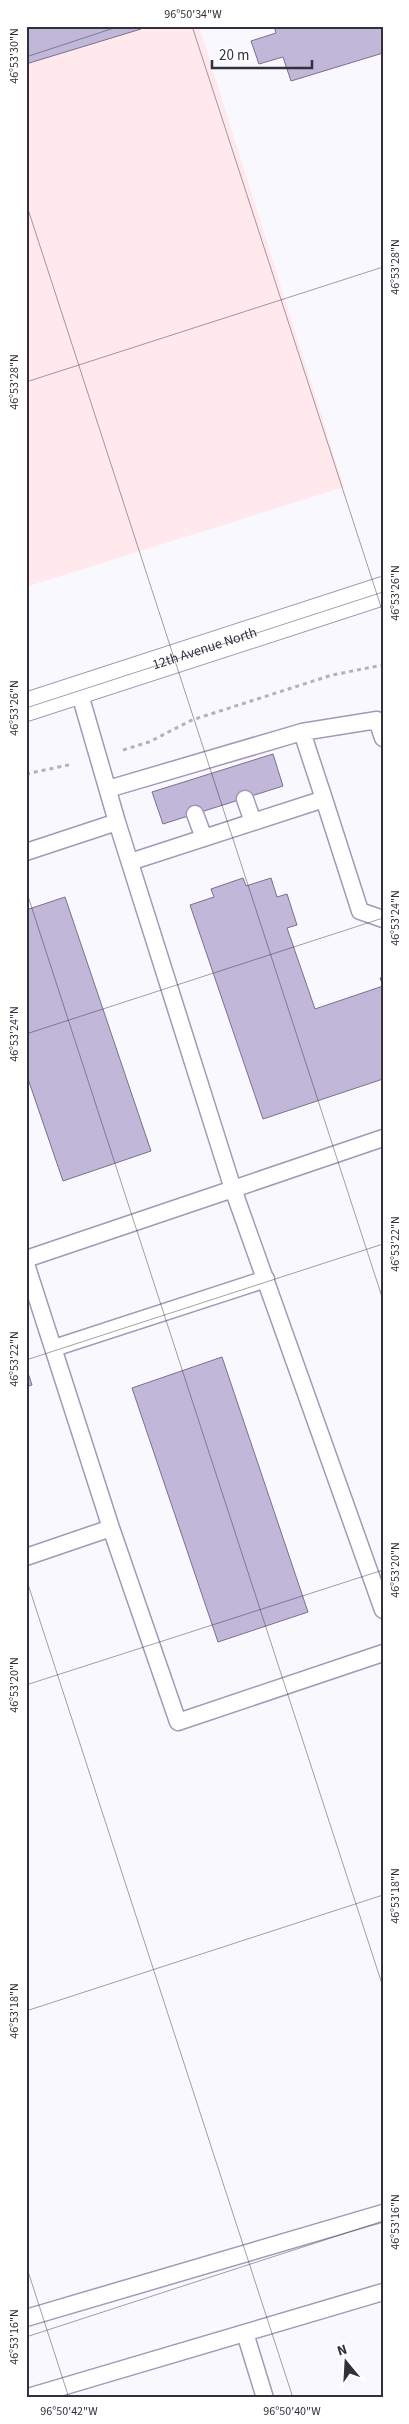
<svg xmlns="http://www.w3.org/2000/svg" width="409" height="2424" viewBox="0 0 409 2424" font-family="'Source Sans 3',sans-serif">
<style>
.industrial{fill:#ffe9ec}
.building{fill:#c1b7d8;stroke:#79708e}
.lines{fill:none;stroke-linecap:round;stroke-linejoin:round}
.lane-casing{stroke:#a299b8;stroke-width:19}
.secondary-casing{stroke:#a299b8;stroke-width:30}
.path{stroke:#b3b1ba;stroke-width:3;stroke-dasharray:4 4;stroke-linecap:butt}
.lane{stroke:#fff;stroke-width:16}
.secondary{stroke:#fff;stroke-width:28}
.ticks{fill:none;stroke:#332f3c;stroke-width:1;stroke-opacity:0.45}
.labels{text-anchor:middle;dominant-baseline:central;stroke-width:4;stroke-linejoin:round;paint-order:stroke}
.street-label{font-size:14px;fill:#332f3c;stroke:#fff}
.neatline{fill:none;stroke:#332f3c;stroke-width:2}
.ticks-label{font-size:12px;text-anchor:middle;fill:#332f3c}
</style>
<rect width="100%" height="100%" fill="#faf8ff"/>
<path class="industrial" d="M26,26H199L344,487L26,587Z"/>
<path class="building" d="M26,26H140L141,29L26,64Z
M274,26H383V53L291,81L283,57L259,64L251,41L276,33Z
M273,754L283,786L163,824L152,792Z
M243,878L246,886L271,878L277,897L287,894L297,925L287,928L315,1009L383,986L380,978L383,977V1079L263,1119L190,905L214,897L211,889Z
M65,897L151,1151L63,1181L26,1073V910Z
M222,1357L308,1612L218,1642L132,1388Z
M26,1367L32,1385L26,1387Z"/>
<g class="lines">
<g class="lane-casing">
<path id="lane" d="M302,732L324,799
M108,789L302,732L377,720L383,738
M245,799L253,822
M195,814L204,838
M26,852L117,822L79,691
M130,862L324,799L360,911L383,919
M383,1138L233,1189L383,1610
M26,1259L233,1189L117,822
M26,1264L111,1528L178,1722L383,1653
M54,1348L266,1279
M26,1557L111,1528
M26,2318L383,2213
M245,2333L265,2398
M28,2397L383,2292"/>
</g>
<g class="secondary-casing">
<g id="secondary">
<path id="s1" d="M26,707L383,591"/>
</g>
</g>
<path class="path" d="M123,750L149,742L192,720L332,675L383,665
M26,774L73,764"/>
<use href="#lane" class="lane"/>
<use href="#secondary" class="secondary"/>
</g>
<path class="ticks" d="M192,26L383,613M26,57L120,26M26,203L383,1300M26,382L383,267M26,708L383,592M26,890L383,1987M26,1034L383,918M26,1360L383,1244M26,1578L293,2398M26,1685L383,1570M26,2011L383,1895M26,2265L69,2398M26,2337L383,2221"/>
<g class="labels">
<g class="street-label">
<text stroke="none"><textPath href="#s1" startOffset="188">12th Avenue North</textPath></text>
</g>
</g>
<rect width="409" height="2424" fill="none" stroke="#ffffff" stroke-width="55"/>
<g transform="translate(346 2362) rotate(342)" stroke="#ffffff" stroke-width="4" paint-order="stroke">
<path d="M0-4L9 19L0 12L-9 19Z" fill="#332f3c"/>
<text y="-8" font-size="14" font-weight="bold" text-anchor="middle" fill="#332f3c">N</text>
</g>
<path d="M212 60v8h100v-8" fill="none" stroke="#332f3c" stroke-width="2.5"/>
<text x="219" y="60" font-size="15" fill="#332f3c" stroke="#ffffff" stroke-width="4" paint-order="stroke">20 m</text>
<rect x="28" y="28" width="354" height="2368" class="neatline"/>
<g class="ticks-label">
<text x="193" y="18">96°50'34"W</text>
<text transform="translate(14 56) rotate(-90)" y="4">46°53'30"N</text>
<text transform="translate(395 267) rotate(-90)" y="4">46°53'28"N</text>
<text transform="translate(14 382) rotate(-90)" y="4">46°53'28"N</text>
<text transform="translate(395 593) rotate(-90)" y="4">46°53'26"N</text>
<text transform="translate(14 708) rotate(-90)" y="4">46°53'26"N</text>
<text transform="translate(395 918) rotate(-90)" y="4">46°53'24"N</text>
<text transform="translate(14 1034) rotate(-90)" y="4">46°53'24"N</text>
<text transform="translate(395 1244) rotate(-90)" y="4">46°53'22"N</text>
<text transform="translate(14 1359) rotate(-90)" y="4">46°53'22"N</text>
<text transform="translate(395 1570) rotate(-90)" y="4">46°53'20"N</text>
<text transform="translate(14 1685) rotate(-90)" y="4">46°53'20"N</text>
<text transform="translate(395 1896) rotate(-90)" y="4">46°53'18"N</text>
<text transform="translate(14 2011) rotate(-90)" y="4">46°53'18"N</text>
<text transform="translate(395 2222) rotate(-90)" y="4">46°53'16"N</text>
<text transform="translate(14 2337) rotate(-90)" y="4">46°53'16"N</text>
<text x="69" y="2415">96°50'42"W</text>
<text x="292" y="2415">96°50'40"W</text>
</g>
</svg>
